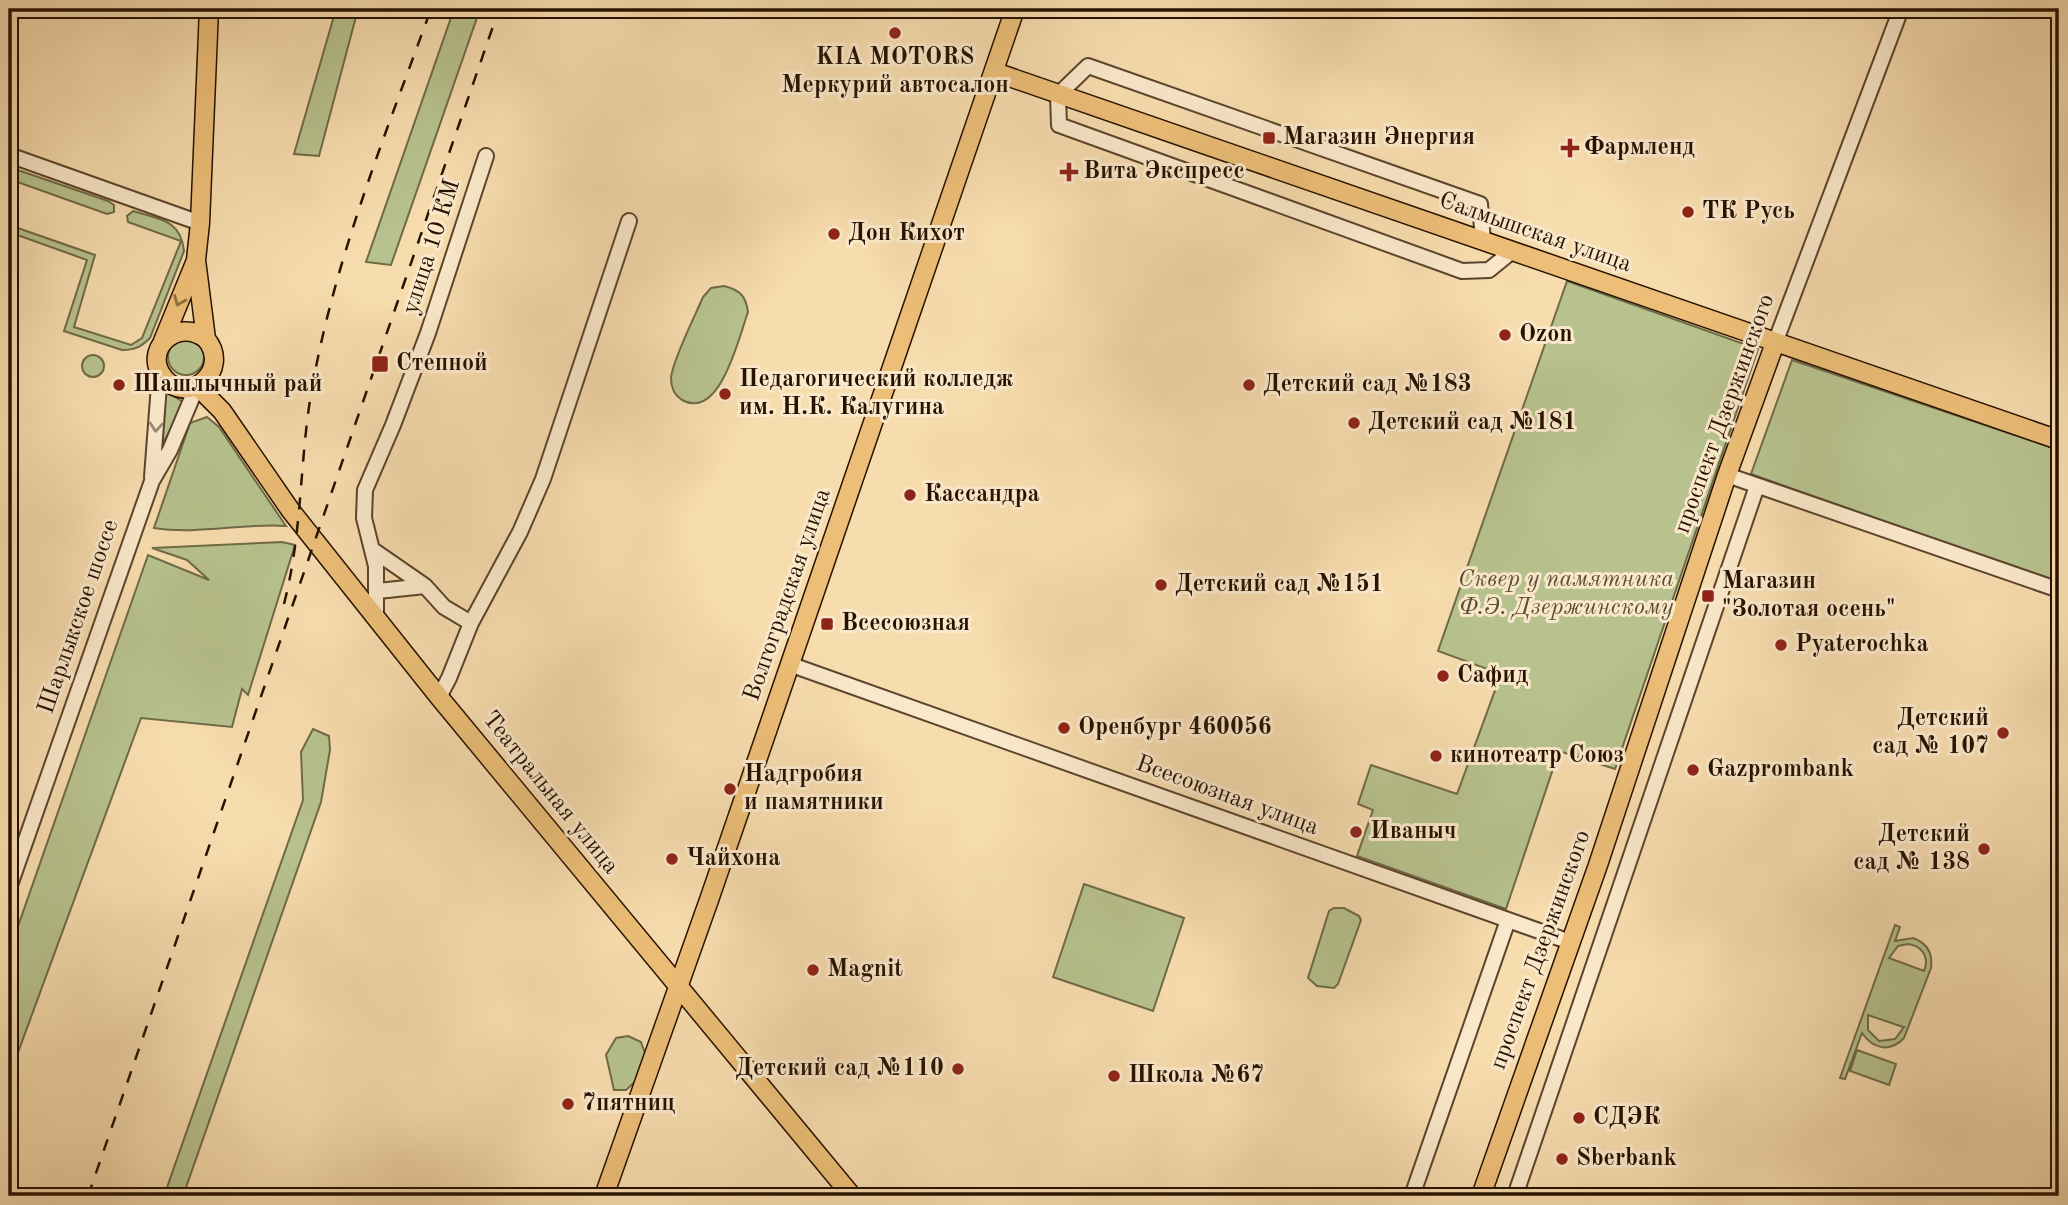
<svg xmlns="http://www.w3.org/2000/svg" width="2068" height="1205" viewBox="0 0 2068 1205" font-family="'Old Standard TT',serif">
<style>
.green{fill:#b7c28e;stroke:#6f6a47;stroke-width:2;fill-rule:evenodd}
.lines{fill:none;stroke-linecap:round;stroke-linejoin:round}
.minor-casing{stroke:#5b442c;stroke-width:18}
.major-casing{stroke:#271100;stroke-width:21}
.minor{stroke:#fae8ca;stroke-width:14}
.major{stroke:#ecbe77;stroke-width:18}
.rail{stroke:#271100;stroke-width:2.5;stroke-dasharray:12 12;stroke-linecap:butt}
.oneway{stroke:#937041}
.oneway2{stroke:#9b876f}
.poi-dot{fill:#8f2418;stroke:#fae8ca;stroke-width:2.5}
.labels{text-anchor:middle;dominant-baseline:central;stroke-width:6;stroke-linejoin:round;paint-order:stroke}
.poi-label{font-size:24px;font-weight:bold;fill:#271100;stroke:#fae8ca;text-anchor:start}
.street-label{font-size:24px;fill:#271100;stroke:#fae8ca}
.park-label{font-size:24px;font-style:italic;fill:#594f32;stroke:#fae8ca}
</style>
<rect width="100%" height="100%" fill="#f7dcae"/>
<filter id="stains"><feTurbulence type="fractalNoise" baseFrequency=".00286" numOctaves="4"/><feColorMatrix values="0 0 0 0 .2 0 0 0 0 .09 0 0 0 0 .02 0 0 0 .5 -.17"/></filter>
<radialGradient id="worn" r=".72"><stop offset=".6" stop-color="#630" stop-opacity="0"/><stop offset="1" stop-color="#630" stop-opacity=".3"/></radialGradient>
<path class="green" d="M336,9H358L319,156L294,154Z
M454,9H480L391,265L366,262Z
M9,167L108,201L114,205V212L107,214L9,179Z
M133,211C158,219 181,219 184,251L150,338C141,347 135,350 122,350L64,331L87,260L9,232V225L95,255L74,327L131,345L142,338L181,241L128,222L127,216Z
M1567,281L1758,349L1615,769L1559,751L1506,909L1357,856L1373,810L1358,804L1371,765L1457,794L1501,674L1438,651Z
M724,286C740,290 746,296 748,312C739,337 720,421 682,400C674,395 671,387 671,378C672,361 696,314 703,297L711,288Z
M168 357a18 18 0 1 1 36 0a18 18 0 1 1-36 0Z
M82 366a11 11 0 1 1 22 0a11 11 0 1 1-22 0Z
M1792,360L2059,450V583L1751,474Z
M165,391L185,403L162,445Z
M207,417L219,427L286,526C242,523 198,535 154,528L190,423Z
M282,542L295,545L248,695L242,689L232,727L141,718L9,1077V952L148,555L209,580L187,560L152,548Z
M313,729L329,736L330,750L321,802L183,1196H164L303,800L301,752Z
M1084,884L1184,918L1153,1011L1053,977Z
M1334,908H1344L1359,916L1361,920L1338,984L1334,988L1317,986L1308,978L1329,911Z
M1895,925L1900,927L1895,941L1913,938C1927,943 1933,953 1931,968L1904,1038C1890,1053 1873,1049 1862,1033L1845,1079L1840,1078ZM1908,944C1922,946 1930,957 1924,971L1889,958L1898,946ZM1868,1015L1903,1027H1904L1895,1039L1879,1041L1868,1030Z
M628,1036L641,1042L646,1056L638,1079L626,1090H614L606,1055L616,1038Z
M1857,1050L1896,1064L1889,1085L1850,1071Z"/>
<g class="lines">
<g class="minor-casing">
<path id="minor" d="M9,155L200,223
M1483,241L1480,204L1088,66L1058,95L1059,125L1462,271L1489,270L1511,252
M1775,343L1901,9
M1727,475L2059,590
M152,477L160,372
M373,550L425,586L444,607L471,623
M378,591L425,586
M376,616V566L364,518L365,490L393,425L428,333L486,156
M789,664L1570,942
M439,697L449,678L471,623L520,532L543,479L629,221
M9,888L152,481L170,450L197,386
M1412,1196L1508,920
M1515,1196L1757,486"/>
</g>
<g class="major-casing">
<path id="major" d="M995,72L2059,440
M206,339C177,316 141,351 164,378C188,407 232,370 206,339L196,260L200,223L209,9
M163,341L195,263
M197,386L222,411L291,511L439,697L852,1196
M604,1196L709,900L1015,9
M1481,1196L1598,865L1727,475L1775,343"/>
</g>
<use href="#minor" class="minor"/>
<use href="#major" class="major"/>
<path class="rail" d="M284,604C303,530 299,462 312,388C335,258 386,133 431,9
M88,1196L499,9"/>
</g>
<defs><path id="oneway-chevron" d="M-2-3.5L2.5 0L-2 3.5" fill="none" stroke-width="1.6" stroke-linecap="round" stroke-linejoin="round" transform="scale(1.75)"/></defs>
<use class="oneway" href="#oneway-chevron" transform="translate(179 301) rotate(112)"/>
<use class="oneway2" href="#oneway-chevron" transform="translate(156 427) rotate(94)"/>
<g class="poi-dot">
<circle cx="895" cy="33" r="7"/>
<rect x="1262" y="131" width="14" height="14" rx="3.5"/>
<path d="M1566.5 137.5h7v7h7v7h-7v7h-7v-7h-7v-7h7z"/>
<path d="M1065.5 161.5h7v7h7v7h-7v7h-7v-7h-7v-7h7z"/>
<circle cx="1688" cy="212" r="7"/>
<circle cx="834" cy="234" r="7"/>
<circle cx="1505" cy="335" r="7"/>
<rect x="371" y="355" width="18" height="18" rx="3.5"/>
<circle cx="119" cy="385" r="7"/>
<circle cx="1249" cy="385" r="7"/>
<circle cx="725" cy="394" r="7"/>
<circle cx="1354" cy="423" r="7"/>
<circle cx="910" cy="495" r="7"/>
<circle cx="1161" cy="585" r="7"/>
<rect x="1701" y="589" width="14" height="14" rx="3.5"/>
<rect x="820" y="617" width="14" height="14" rx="3.5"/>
<circle cx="1781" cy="645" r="7"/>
<circle cx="1443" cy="676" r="7"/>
<circle cx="1064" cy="728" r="7"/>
<circle cx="2003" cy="733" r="7"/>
<circle cx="1436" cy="756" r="7"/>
<circle cx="1693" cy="770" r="7"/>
<circle cx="730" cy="789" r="7"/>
<circle cx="1356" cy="832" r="7"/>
<circle cx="1984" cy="849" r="7"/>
<circle cx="672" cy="859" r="7"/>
<circle cx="813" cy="970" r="7"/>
<circle cx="958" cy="1069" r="7"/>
<circle cx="1114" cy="1076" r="7"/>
<circle cx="568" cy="1104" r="7"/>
<circle cx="1579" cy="1118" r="7"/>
<circle cx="1562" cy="1159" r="7"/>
</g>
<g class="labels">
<g class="poi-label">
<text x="895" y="58" text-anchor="middle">KIA MOTORS<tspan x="895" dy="28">Меркурий автосалон</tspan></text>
<text x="1283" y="138">Магазин Энергия</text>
<text x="1584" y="148">Фармленд</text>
<text x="1083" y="172">Вита Экспресс</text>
<text x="1702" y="212">ТК Русь</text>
<text x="848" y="234">Дон Кихот</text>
<text x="1519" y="335">Ozon</text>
<text x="396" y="364">Степной</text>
<text x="739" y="380">Педагогический колледж<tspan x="739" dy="28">им. Н.К. Калугина</tspan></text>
<text x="133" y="385">Шашлычный рай</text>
<text x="1263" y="385">Детский сад №183</text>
<text x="1368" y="423">Детский сад №181</text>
<text x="924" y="495">Кассандра</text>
<text x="1722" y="582">Магазин<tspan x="1722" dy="28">"Золотая осень"</tspan></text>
<text x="1175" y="585">Детский сад №151</text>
<text x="841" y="624">Всесоюзная</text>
<text x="1795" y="645">Pyaterochka</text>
<text x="1457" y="676">Сафид</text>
<text x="1989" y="719" text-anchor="end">Детский<tspan x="1989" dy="28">сад № 107</tspan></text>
<text x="1078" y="728">Оренбург 460056</text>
<text x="1450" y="756">кинотеатр Союз</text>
<text x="1707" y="770">Gazprombank</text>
<text x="744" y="775">Надгробия<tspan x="744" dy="28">и памятники</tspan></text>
<text x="1370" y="832">Иваныч</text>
<text x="1970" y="835" text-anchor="end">Детский<tspan x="1970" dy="28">сад № 138</tspan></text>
<text x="686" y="859">Чайхона</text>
<text x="827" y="970">Magnit</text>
<text x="944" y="1069" text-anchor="end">Детский сад №110</text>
<text x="1128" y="1076">Школа №67</text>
<text x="582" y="1104">7пятниц</text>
<text x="1593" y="1118">СДЭК</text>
<text x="1576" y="1159">Sberbank</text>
</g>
<g class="street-label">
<text transform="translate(1535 233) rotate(19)">Салмышская улица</text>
<text transform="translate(432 247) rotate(-72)">улица 10 КМ</text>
<text transform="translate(1725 414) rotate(-70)">проспект Дзержинского</text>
<text transform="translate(788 595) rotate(-71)">Волгоградская улица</text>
<text transform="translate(79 617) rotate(-71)">Шарлыкское шоссе</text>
<text transform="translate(550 793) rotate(51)">Театральная улица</text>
<text transform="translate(1227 796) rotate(20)">Всесоюзная улица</text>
<text transform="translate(1541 950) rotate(-70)">проспект Дзержинского</text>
</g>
<g class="park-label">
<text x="1566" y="580">Сквер у памятника<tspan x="1566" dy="28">Ф.Э. Дзержинскому</tspan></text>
</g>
</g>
<rect width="2068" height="1205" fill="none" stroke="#f7dcae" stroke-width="35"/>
<rect x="10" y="10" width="2047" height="1184" fill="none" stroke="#271100" stroke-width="3.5"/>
<rect x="18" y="18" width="2033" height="1170" fill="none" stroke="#271100" stroke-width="2"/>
<rect width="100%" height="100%" filter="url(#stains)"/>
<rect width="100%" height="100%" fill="url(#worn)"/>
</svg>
